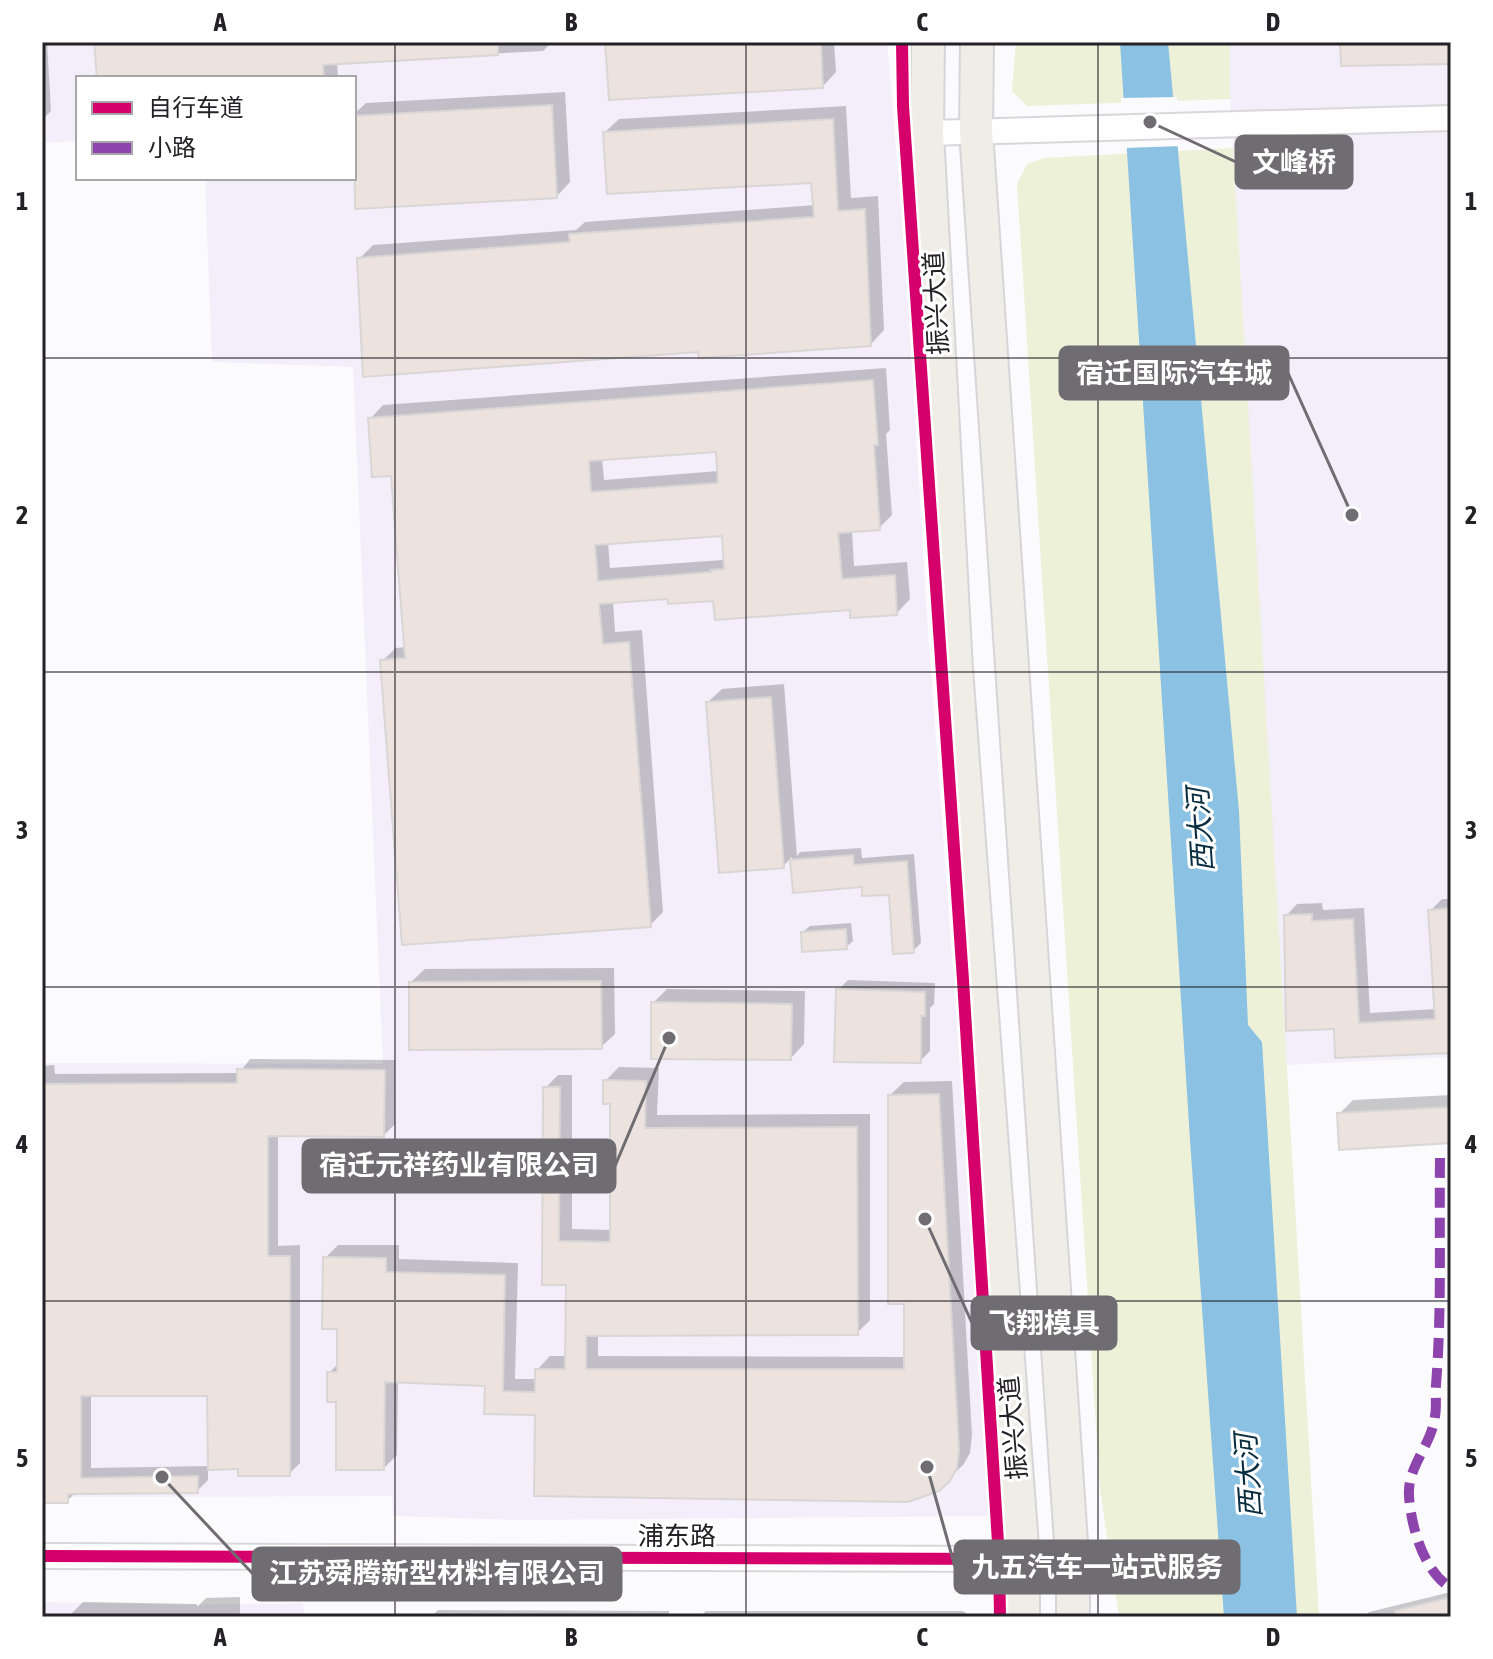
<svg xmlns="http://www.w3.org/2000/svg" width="1493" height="1659" viewBox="0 0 1493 1659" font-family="'Asap Condensed','Noto Sans SC',sans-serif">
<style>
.built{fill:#f3eef9}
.green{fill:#ecf1d8}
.water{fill:#8bc1e2}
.pier{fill:#fbfafd}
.shadow{fill:#0003;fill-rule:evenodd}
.building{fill:#ece3df;stroke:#d9d6d5;stroke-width:2;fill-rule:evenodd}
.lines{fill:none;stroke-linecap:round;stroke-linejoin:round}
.minor-casing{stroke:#d9d7db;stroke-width:28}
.major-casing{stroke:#d6d5d7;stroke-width:36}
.minor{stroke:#fefeff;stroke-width:24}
.major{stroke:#f0ede7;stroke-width:32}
.quiet{stroke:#8e44ad;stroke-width:10;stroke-dasharray:20 10;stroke-linecap:butt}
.cycleway-casing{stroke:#fff;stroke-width:17}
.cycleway{stroke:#d6006c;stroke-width:12}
.grid{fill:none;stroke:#242127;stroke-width:2;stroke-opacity:0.55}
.labels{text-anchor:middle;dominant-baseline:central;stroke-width:6;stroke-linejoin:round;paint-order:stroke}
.street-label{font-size:26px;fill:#242127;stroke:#fff}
.water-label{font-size:28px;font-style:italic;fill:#092d40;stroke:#fff}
.leader{fill:none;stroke:#6f6d72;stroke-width:3}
.callout-dot{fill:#6f6d72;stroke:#fff;stroke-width:3}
.callout{fill:#6f6d72;stroke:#6f6d72;stroke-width:3}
.callout-label{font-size:28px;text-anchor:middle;font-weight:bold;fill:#fff}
.neatline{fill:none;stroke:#242127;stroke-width:3}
.grid-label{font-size:26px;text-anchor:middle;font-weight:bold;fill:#242127}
</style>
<rect width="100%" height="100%" fill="#fbfafd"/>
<path class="built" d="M42,42H887L906,268L927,617L993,1516L514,1520L393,1516L392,1496L42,1497V1063L383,1064L353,367L212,362L205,178H354V78H78V141L42,143Z
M1227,42H1451V1057L1285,1065Z
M42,1602L192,1605L303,1603L305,1617H42Z"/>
<path class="green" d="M1016,42H1230V99L1027,106L1012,91Z
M1233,148L1319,1617H1119L1100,1489L1017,184L1027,164L1044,158Z"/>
<path class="water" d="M1120,42H1168L1239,811L1248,1025L1262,1042L1297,1617H1224L1190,1140Z"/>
<path class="pier" d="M1177,97L1182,146L1124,148L1121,98Z"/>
<path class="shadow" d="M42,42H47L51,111L42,120Z
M96,42H552L543,51L337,62L338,78H99Z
M607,42H834L836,72L823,86Z
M565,92L570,182L557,196L357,207L354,114L366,103Z
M846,106L851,198L878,196L884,330L871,344L700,350L359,259L373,245L576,230L585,222L815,205L813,181L605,132L619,119Z
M886,368L890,430L886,434L892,515L879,528L852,530L854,566L907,562L910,599L897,613L715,599L669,597L613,601L615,632L642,630L663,912L650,925L382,661L396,648L406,647L393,474L370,419L383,405ZM717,450L719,471L604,480L602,458ZM724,534L726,558L723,560L610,568L608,542Z
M784,684L797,856L800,852L861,848L862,858L914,854L921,943L913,951L891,893L863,885L794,890L792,857L783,866L708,702L722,689Z
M1442,899H1451V1051L1336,1027L1286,916L1297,904L1322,903L1323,910L1364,908L1370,1013L1436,1009L1430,911Z
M851,923L853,941L846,947L803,932L810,926Z
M614,968L615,1034L601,1047L411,982L425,969Z
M848,980L935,983L934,1004L930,1008V1051L920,1061L838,990Z
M667,989L805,991L804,1044L791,1058L653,1003Z
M250,1059L395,1060V1124L384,1135H278V1246L300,1245V1463L289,1474L240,1467L208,1468V1480L197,1491L76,1492L67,1501H42V1066L54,1065L55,1074L239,1073ZM91,1394H209L210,1466L91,1468Z
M619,1067L659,1068L657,1115L870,1114V1320L857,1333L598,1334V1356L906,1357V1301L890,1095L904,1082L952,1081L972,1435L970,1453L963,1465L938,1489L537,1413L487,1384L398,1380L397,1455L384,1468L338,1401L329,1373L339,1363V1327L325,1258L338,1245H399V1259L518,1263L515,1379H537V1370L550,1356H568V1283H544L545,1088L558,1075H572V1229L612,1230V1102L605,1081Z
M1451,1095V1141L1339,1114L1353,1100Z
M1451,1592V1617H1364L1369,1612Z
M240,1597V1613L236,1617H72V1613L83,1602L197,1604V1607L206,1598Z
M438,1610L669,1611V1617H431Z
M706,1611H963L971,1617H699Z"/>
<path class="building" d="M94,42H498V55L323,65L324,78H97Z
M605,42H821L823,88L609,100Z
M1340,42H1451V64L1341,66Z
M552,105L557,198L355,209L354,116Z
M833,119L838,211L865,209L871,346L699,358L698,352L363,377L357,258L570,242L569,234L814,217L811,183L607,194L603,132Z
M873,380L878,445H874L880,530L838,533L842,579L895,575L897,615L850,618V610L715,620L713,601L668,604L667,599L599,604L603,644L629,642L651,927L402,945L380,660L405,658L391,476L372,477L368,418ZM716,452L718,483L591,492L589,461ZM722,536L724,569L711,570V572L598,581L595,545Z
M771,697L784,868L719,873L706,702Z
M853,855L854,865L907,861L914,953L893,954L889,895L862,896V887L793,893L790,860Z
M1451,908V1053L1335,1058L1334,1029L1286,1031L1284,915L1312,914V921L1353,919L1359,1023L1435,1019L1428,910Z
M846,929L847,949L802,952L801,932Z
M601,981L602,1049L409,1050V982Z
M836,989L925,992V1016H921V1063L834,1062Z
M651,1002L792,1004L791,1060L651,1059Z
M237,1069L385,1070L384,1137L268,1136V1256H290V1476H238V1469L208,1470L207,1396H81V1478L198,1476V1493L68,1494V1503H42V1084L237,1083Z
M603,1080L646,1081L645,1128L857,1127L858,1335L586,1336V1369H904V1304H888V1095L939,1094L959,1450L957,1468L950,1481L939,1491L908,1502L534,1496L535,1415L484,1414L485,1386L385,1382L384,1470H336V1402H327V1372H337V1329H322L323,1257L386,1258V1272L505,1275L503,1391L535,1392V1369H565L566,1285H542L543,1087H560L559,1241L610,1242V1104H603Z
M1451,1107V1143L1339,1150L1337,1113Z
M1451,1597V1617H1396L1395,1611Z"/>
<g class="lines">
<g class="minor-casing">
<path id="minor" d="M927,133L1451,118
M42,1556L1023,1559"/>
</g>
<g class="major-casing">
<path id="major" d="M928,42L927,133L956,669L1023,1559V1617
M977,42L976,131L1073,1572V1617"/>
</g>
<use href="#minor" class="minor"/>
<use href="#major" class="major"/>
<path class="quiet" d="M1440,1158C1439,1233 1442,1310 1436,1385C1435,1395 1437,1406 1435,1416C1432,1445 1407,1466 1409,1496C1411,1527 1424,1572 1451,1588"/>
<g class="cycleway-casing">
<path id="cycleway" d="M902,42L903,106L963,980L999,1559L1000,1617
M42,1556L1023,1559"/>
</g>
<use href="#cycleway" class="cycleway"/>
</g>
<path class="grid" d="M395,42V1617M746,42V1617M1098,42V1617M42,358H1451M42,672H1451M42,987H1451M42,1301H1451"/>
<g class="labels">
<g class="street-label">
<text transform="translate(936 303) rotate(-93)">振兴大道</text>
<text transform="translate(1013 1428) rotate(-95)">振兴大道</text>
<text x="677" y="1536">浦东路</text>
</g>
<g class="water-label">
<text transform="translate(1200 830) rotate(-94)">西大河</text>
<text transform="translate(1248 1476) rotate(-94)">西大河</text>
</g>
</g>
<path class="leader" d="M1150 122L1236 162M1352 515L1288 373M669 1038L615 1166M925 1219L972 1323M927 1467L955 1567M162 1477L253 1574"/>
<g class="callout-dot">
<circle cx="1150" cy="122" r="8"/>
<circle cx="1352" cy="515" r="8"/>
<circle cx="669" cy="1038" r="8"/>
<circle cx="925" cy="1219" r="8"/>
<circle cx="927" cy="1467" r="8"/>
<circle cx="162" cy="1477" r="8"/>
</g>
<g class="callout">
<rect x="1236" y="136" width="116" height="52" rx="8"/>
<rect x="1060" y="347" width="228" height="52" rx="8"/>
<rect x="303" y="1140" width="312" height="52" rx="8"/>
<rect x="972" y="1297" width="144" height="52" rx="8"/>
<rect x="955" y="1541" width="284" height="52" rx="8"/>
<rect x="253" y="1548" width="368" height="52" rx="8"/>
</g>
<g class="callout-label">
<text x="1294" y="172">文峰桥</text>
<text x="1174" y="383">宿迁国际汽车城</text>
<text x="459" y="1175">宿迁元祥药业有限公司</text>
<text x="1044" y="1333">飞翔模具</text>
<text x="1097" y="1577">九五汽车一站式服务</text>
<text x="437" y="1583">江苏舜腾新型材料有限公司</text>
</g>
<rect width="1493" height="1659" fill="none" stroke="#ffffff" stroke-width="88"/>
<rect x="76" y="76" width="280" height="104" fill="#ffffff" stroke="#a7a6a9" stroke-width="2"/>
<rect x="92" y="102" width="40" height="12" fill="#d6006c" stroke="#a7a6a9" stroke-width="2"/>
<text x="148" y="116" font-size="24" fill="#242127">自行车道</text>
<rect x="92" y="142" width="40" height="12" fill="#8e44ad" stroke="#a7a6a9" stroke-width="2"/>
<text x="148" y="156" font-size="24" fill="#242127">小路</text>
<rect x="44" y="44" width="1405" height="1571" class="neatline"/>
<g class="grid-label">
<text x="220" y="31">A</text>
<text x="571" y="31">B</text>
<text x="922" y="31">C</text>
<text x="1273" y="31">D</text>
<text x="22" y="210">1</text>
<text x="1471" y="210">1</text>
<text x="22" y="524">2</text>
<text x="1471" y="524">2</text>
<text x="22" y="839">3</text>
<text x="1471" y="839">3</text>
<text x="22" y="1153">4</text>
<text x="1471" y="1153">4</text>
<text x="22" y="1467">5</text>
<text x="1471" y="1467">5</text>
<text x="220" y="1646">A</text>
<text x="571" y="1646">B</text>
<text x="922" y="1646">C</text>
<text x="1273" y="1646">D</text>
</g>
</svg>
